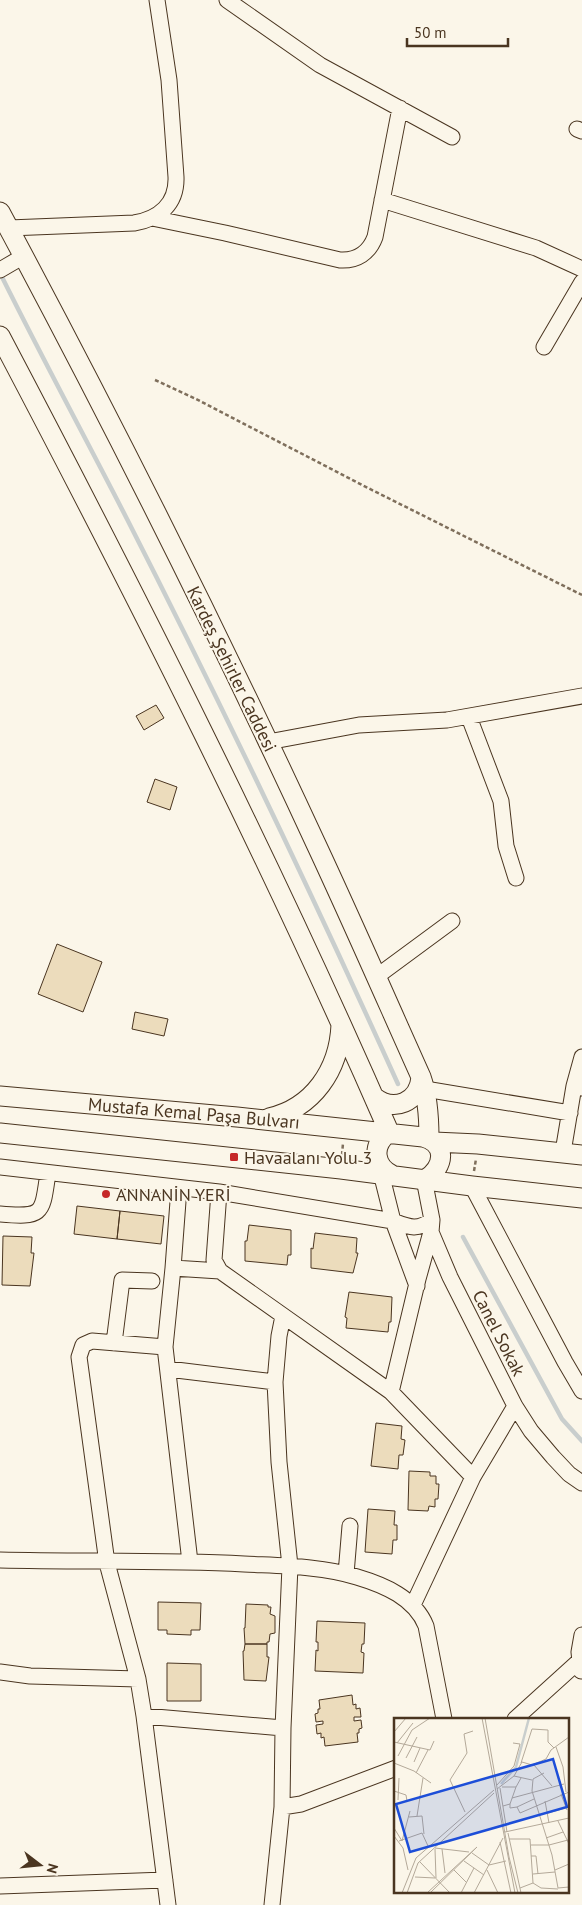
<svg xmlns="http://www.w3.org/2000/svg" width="582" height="1905" viewBox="0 0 582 1905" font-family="'PT Sans',sans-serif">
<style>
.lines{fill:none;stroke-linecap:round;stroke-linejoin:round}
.stream{stroke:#c9cecd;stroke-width:4.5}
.building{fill:#ecdcbc;stroke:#4a3520}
.minor-casing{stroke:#4a3520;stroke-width:17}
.major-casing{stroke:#4a3520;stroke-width:21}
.path{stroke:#7f6f5c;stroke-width:2.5;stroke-dasharray:4 2.5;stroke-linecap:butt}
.minor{stroke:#fbf6e9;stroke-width:15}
.major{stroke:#fbf6e9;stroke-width:19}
.poi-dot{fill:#c62828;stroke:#fbf6e9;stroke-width:2}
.labels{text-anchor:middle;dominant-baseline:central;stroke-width:4;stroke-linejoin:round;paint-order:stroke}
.street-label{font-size:18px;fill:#4a3520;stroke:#fbf6e9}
.poi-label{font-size:18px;fill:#4a3520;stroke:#fbf6e9;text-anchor:start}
.inset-river{fill:none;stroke:#c9cecd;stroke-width:2.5}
.inset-road{fill:none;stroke:#b4a999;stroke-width:1}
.view{fill:#1d4ed8;fill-opacity:0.15;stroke:#1d4ed8;stroke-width:2.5}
.inset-edge{fill:none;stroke:#4a3520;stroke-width:2.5}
</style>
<rect width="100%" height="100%" fill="#fbf6e9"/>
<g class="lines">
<path class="stream" d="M0,273C41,356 85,437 127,519C222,705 312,894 398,1084
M463,1237L562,1419L582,1441"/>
</g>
<path class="building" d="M156,705L164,718L144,730L136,716Z
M155,779L177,787L170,810L147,802Z
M57,944L102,962L83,1012L38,994Z
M135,1012L168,1019L164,1036L132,1029Z
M77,1206L120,1211L117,1239L74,1234Z
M120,1211L164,1216L161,1244L117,1239Z
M249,1225L291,1230V1255H288L287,1265L245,1261V1241H247Z
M315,1233L357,1238L356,1253H358L353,1273L311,1268V1248L313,1249Z
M3,1236L32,1237L31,1253H34L30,1286L2,1285Z
M349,1292L392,1297L391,1322H389L388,1332L346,1328L347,1318L345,1317Z
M376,1423L402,1426L401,1439L405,1440L403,1455H399L398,1469L371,1466Z
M409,1471L430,1472V1476H436V1484H439L438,1499H435V1507L429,1506L428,1511L408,1510Z
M368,1509L395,1511L394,1525H397V1540H393L392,1554L365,1552Z
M158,1602L201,1603L200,1630H191V1635L167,1634V1630H158Z
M246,1604L268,1605V1607H271L270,1614L275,1616V1633L270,1634L269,1642H267V1644H245L244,1628H245Z
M317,1621L365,1623L364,1644H362L361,1652L364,1653L363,1673L315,1671L316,1650L318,1651V1642H316Z
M245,1644H267V1657H269L266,1681L244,1680L243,1651H244Z
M167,1663L201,1664V1701H167Z
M352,1695L353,1705L356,1704V1709L360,1708L361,1717H354V1721L361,1720L362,1728L359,1729V1733H357L358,1742L325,1746L324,1737L321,1738V1733L317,1734L316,1725L323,1724V1721L316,1722L315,1714L318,1713V1709H320L319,1700Z"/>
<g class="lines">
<g class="minor-casing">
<path id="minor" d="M227,0L320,65L452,137
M577,129L582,131
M382,200L536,248L582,269
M152,218L225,233L340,260C357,261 369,253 375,237L400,108
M9,228L134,223C159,219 177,204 176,177L169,80L157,0
M0,270L24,256
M544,347L582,282
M469,717L501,801L506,846L516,878
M268,742L359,725L447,720L582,696
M376,977L452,921
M574,1086L582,1057
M425,1089L570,1113
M563,1152L574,1086L582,1088
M0,1167L219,1192L393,1221C409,1227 417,1231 432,1220
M381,1173L393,1221L417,1286
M424,1179L432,1220L431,1232L450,1277L515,1406L531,1431L553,1457L569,1474L582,1483
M472,1186L565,1362L582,1391
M219,1192L214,1260L220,1271L391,1392
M0,1214C44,1218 42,1214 48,1173
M431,1232L418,1279L391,1392L473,1477
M173,1268L179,1188
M114,1343L122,1280L152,1281
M165,1347L92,1341L83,1345L79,1357L107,1563L138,1679L144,1716L168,1905
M168,1369L275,1382
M0,1560C81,1562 163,1560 244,1564C281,1566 321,1566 357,1577C384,1585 415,1598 426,1626L444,1719
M190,1562L165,1347L173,1268L220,1271
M346,1574L350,1526
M413,1605L473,1477L515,1406
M581,1671L579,1652L582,1635
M0,1672L30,1676L138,1679
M144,1716L283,1728
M515,1719L579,1661
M282,1807L301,1804L396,1768
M0,1886L165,1880
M272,1905L282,1807L283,1728L290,1566L279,1462L275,1382L279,1336L283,1316"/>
</g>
<g class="major-casing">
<path id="major" d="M0,212C111,419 217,630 316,844C352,921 386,999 421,1077C428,1097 429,1117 429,1138
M0,336C138,598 272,863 390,1134
M0,1096L237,1117L423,1137C448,1144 444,1167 426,1179
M374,1097C394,1113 419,1102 421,1077
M269,1118C313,1108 339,1070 341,1025
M0,1133L341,1169L472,1186L582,1198
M387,1134C372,1146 374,1166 392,1175
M434,1142L478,1144L582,1155"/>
</g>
<path class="path" d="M155,380L196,399L368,488L582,595
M342,1155L343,1143
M474,1171L476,1159"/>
<use href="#minor" class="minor"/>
<use href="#major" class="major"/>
</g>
<g class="poi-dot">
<rect x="229" y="1152" width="10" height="10" rx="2.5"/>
<circle cx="106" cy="1194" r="5"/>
</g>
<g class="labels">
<g class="street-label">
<text transform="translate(232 669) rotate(64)">Kardeş Şehirler Caddesi</text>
<text transform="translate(194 1113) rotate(5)">Mustafa Kemal Paşa Bulvarı</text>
<text transform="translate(499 1333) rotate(63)">Canel Sokak</text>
</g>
<g class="poi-label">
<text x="244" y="1157">Havaalanı Yolu 3</text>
<text x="116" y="1194">ANNANİN YERİ</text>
</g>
</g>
<g transform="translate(394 1718)">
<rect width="175" height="175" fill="#fbf6e9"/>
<path class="inset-river" d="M107,66L122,49L135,0"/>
<path class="inset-road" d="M88,0L121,175M91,0L115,139L124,175M0,14L12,0M0,24L36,32L40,23M3,25L19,5M162,29L169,49L172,74M4,38L18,12L36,0M12,40L23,19M20,44L26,30M0,45L20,53L37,65M127,45L138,11L154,12V24L160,30M140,47L158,68M22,55L34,32M150,55L139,61L138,73L158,137L164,170L175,169M120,58L138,62M103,67L120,48L126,26L119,25M108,69H122L127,60M106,70L113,114M103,71L120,58L128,44L138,47L152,41L157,32L175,19M0,73L12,77L13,83M167,76L173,92M118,80L170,66M4,82L5,60M151,83L155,105M116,86V90L123,89L140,81M109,88L116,86L122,69M123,89L126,95L175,74M71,94L56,62L73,35L70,16L79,13M154,95L172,90M23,98L29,60M15,99L28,98L30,116M164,103L175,126M0,110L8,123M111,114L175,100M114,115L127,175M0,118L9,130L14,152M152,120L169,114M115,121H136L139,165L126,170M5,123L28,115L34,128M8,123L16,93M106,124L117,175M137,127H155L174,122M41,130L75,134M41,131L42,160M48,131L51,155M78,135L95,147M137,138H142L144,156M70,143L90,157M26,144L56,175M95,147L112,143M60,152L72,164M93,152L104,175M161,152L175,146M139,156L161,154M21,159L41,160M139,165L147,170L164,171M8,175L22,140L100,72M13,175L24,145L100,75M33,175L83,129L36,175M67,175L80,150M80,175L109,120"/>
<path class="view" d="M159,41L173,89L16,134L2,86Z"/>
<rect width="175" height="175" class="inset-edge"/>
</g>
<g transform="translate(40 1865) rotate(106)" stroke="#fbf6e9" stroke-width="4" paint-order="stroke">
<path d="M0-4L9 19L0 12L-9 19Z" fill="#4a3520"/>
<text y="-8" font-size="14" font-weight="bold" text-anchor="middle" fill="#4a3520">N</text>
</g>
<path d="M407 38v8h101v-8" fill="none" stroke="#4a3520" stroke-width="2.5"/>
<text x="414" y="38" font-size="15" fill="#4a3520" stroke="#fbf6e9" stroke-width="4" paint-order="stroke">50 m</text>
</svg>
